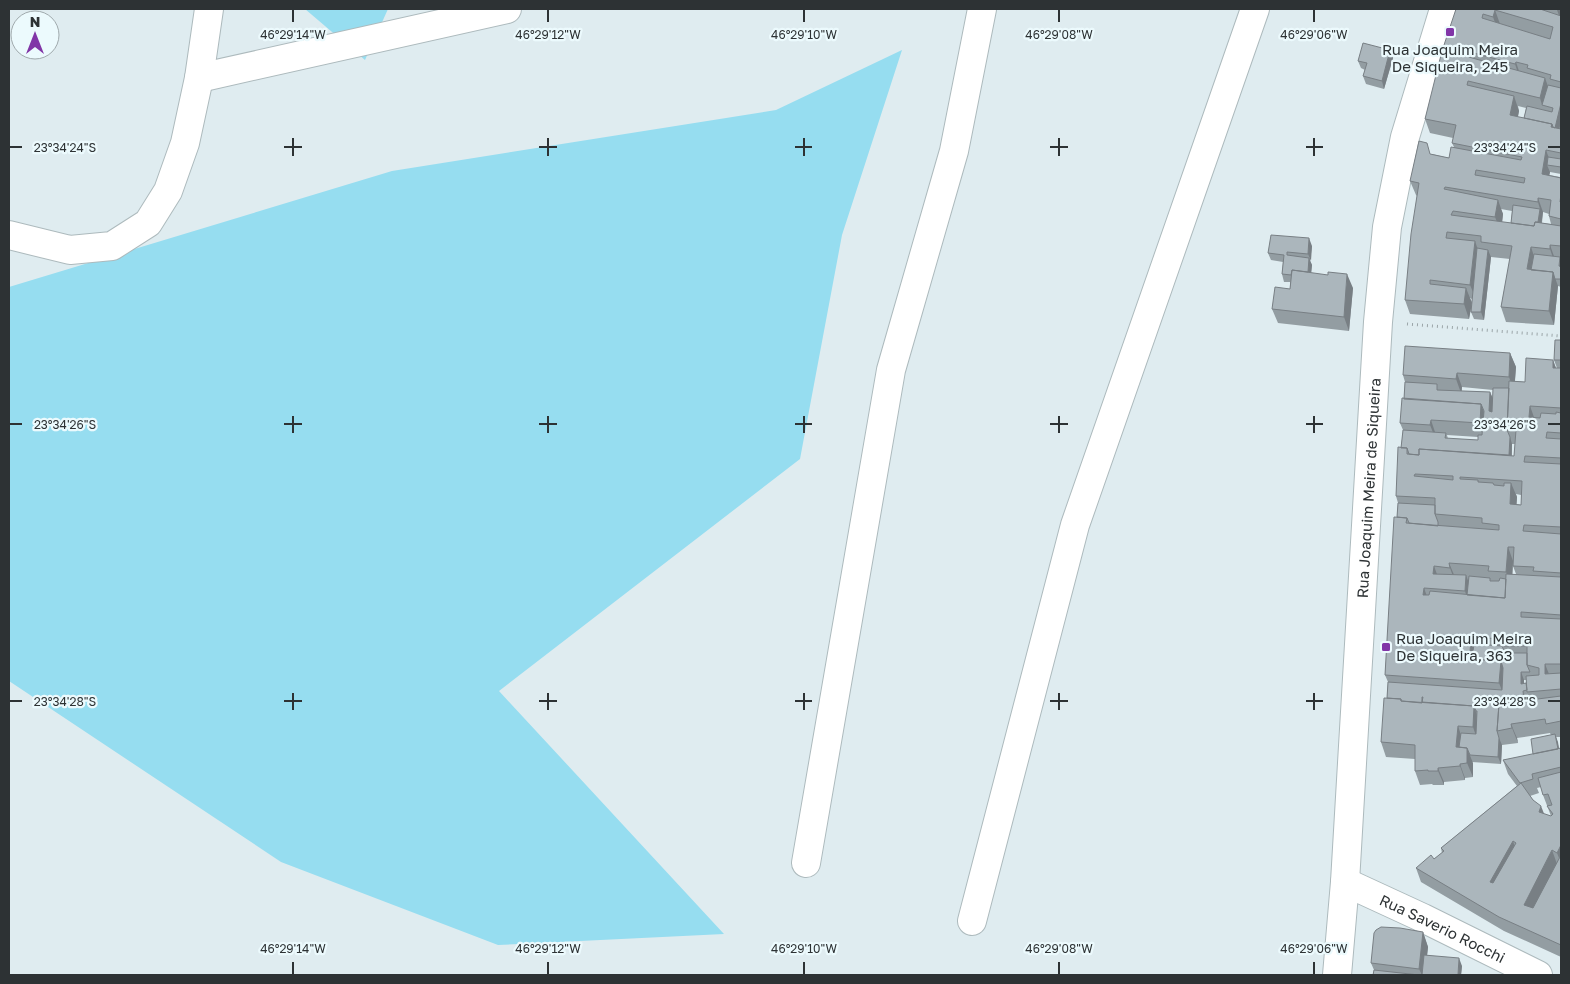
<svg xmlns="http://www.w3.org/2000/svg" width="1570" height="984" viewBox="0 0 1570 984" font-family="'Golos Text',sans-serif">
<style>
.green{fill:#96ddf0}
.lines{fill:none;stroke-linecap:round;stroke-linejoin:round}
.minor-casing{stroke:#adbabd;stroke-width:30}
.path{stroke:#9ba5a8;stroke-width:3;stroke-dasharray:1 4;stroke-linecap:butt}
.minor{stroke:#fff;stroke-width:28}
.wall{fill:#939da2;fill-rule:evenodd}
.shaded-wall{fill:#787f84}
.building{fill:#abb6bc;stroke:#787f84;fill-rule:evenodd}
.ticks{fill:none;stroke:#2d3234;stroke-width:2}
.poi-dot{fill:#8135a7;stroke:#ecfafd;stroke-width:2}
.labels{text-anchor:middle;dominant-baseline:central;stroke-width:4.5;stroke-linejoin:round;paint-order:stroke}
.poi-label{font-size:15px;fill:#2d3234;stroke:#ecfafd}
.street-label{font-size:15px;fill:#2d3234;stroke:#ecfafd}
.ticks-label{font-size:12px;text-anchor:middle;fill:#2d3234;stroke:#ecfafd;stroke-width:4.5;stroke-linejoin:round;paint-order:stroke}
</style>
<rect width="100%" height="100%" fill="#dfecf0"/>
<path class="green" d="M305,9H388L365,60Z
M902,50L842,235L800,459L499,691L724,934L498,945L281,862L9,681V287L392,171L776,110Z"/>
<g class="lines">
<g class="minor-casing">
<g id="minor">
<path d="M199,78L507,9"/>
<path d="M9,235L70,250L112,246L148,223L168,191L185,143L199,78L209,9"/>
<path d="M806,863L891,370L954,151L982,9"/>
<path id="s1" d="M1345,882L1423,918L1538,975"/>
<path d="M972,921L1075,525L1255,9"/>
<path id="s2" d="M1337,975L1345,882L1378,322L1387,227L1405,137L1444,9"/>
</g>
</g>
<path class="path" d="M1407,324L1561,336"/>
<use href="#minor" class="minor"/>
</g>
<path class="wall" d="M1456,9H1561V121L1560,128L1561,129V287L1558,286L1554,325L1506,322L1501,307L1510,259L1491,257L1484,320L1474,319L1471,312L1472,299L1470,298L1472,303L1469,319L1410,314L1405,300L1417,196L1416,195L1410,181L1432,154L1449,158L1454,147L1452,143L1453,138L1430,133L1425,119ZM1518,106L1526,108L1524,118L1518,117L1519,111ZM1550,172L1561,174L1560,177L1549,175ZM1501,209L1512,211L1511,223L1502,222L1503,214ZM1543,212L1549,214V216L1551,224L1542,223Z
M1393,58L1384,89L1366,84L1363,76L1365,70L1361,68L1358,61Z
M1312,246L1310,261L1312,265L1311,273L1353,288L1349,331L1278,323L1272,309L1290,289V282H1284L1282,274L1283,262L1271,260L1268,253Z
M1561,340V737H1556L1559,748H1561V957L1504,931L1421,882L1416,868L1434,859L1442,853L1441,848L1517,786L1508,774L1503,760L1533,754L1551,735L1550,733L1517,738L1518,743L1502,745L1501,764L1472,762L1473,777L1465,778V780L1444,782V785H1433L1432,784L1420,785L1415,771V759L1386,757L1381,742L1387,698L1388,682L1385,675L1398,503L1396,496L1403,430L1400,423L1404,399L1405,382L1403,375L1510,353L1516,367L1515,381L1525,382L1553,360L1556,368H1557L1554,360ZM1462,387L1493,390V399L1490,392L1462,391ZM1447,435L1478,437V440L1448,439ZM1512,444H1515L1514,456H1512ZM1516,494L1521,495V505L1516,504L1517,497ZM1513,561V566L1516,574H1512ZM1524,680H1526V683L1524,684ZM1526,698H1529L1530,700H1526ZM1541,787L1543,795L1551,816L1544,814L1530,796L1539,793L1537,788Z
M1423,932L1428,947L1427,955L1462,966L1461,975H1373L1374,970L1371,963Z"/>
<path class="shaded-wall" d="M1558,9H1561V21L1557,10Z
M1495,10L1500,24L1498,31L1493,17Z
M1390,50L1393,58L1384,89L1382,81Z
M1516,62L1521,77L1520,79L1515,64Z
M1545,78L1550,92L1542,105L1540,98Z
M1514,96L1519,111L1515,129L1510,115Z
M1561,103V121L1557,141L1551,127Z
M1546,150L1551,164L1547,165L1550,172L1547,188L1542,174Z
M1538,198L1543,212L1539,241L1536,233L1540,209L1538,202Z
M1498,200L1503,214L1501,232L1495,217Z
M1309,238L1312,246L1311,261L1308,254Z
M1475,241L1480,256L1476,299L1470,285Z
M1550,245L1555,259V264L1550,249Z
M1531,247L1536,262L1534,277L1527,269Z
M1488,250L1491,257L1484,320L1481,312Z
M1560,257L1561,261V273L1559,266Z
M1309,258L1312,265L1310,284L1307,277Z
M1553,272L1558,286L1554,325L1549,311Z
M1347,274L1353,288L1349,331L1344,317Z
M1466,288L1472,303L1469,319L1464,304Z
M1510,353L1516,367L1514,391L1509,377Z
M1553,360L1558,374L1553,368Z
M1457,373L1462,387L1461,393L1456,379Z
M1490,392L1493,399L1492,418L1489,411Z
M1481,404L1486,418L1485,437L1480,423Z
M1530,406L1535,420L1529,417Z
M1431,420L1436,435V440L1430,425Z
M1510,437L1512,444L1511,470L1508,462Z
M1511,483L1517,497L1516,518L1510,504Z
M1508,547L1513,561L1512,586L1506,572Z
M1449,563L1455,577V582L1450,568Z
M1434,566L1439,580L1433,574Z
M1466,575L1471,589L1467,598L1465,591Z
M1424,588L1429,602L1423,595Z
M1471,637L1476,651L1472,660L1470,653Z
M1501,661L1506,676L1505,698L1499,683Z
M1545,664L1551,679L1545,674Z
M1521,672L1524,680V691L1521,684Z
M1523,691L1526,698L1527,715L1525,708Z
M1474,706L1479,721L1478,742L1473,727Z
M1511,724L1517,738L1518,743L1512,728Z
M1458,726L1463,741L1458,754L1456,747Z
M1555,734L1558,742L1561,762L1559,756Z
M1499,738L1502,745L1501,764L1498,757Z
M1467,748L1473,763V777L1467,763Z
M1460,764L1465,778V780L1460,766Z
M1438,768L1444,782V785L1438,771Z
M1541,806L1547,821L1539,812Z
M1513,841L1518,856L1496,896L1490,882Z
M1561,845V863L1557,853Z
M1552,850L1557,864L1529,920L1524,905Z
M1423,932L1428,947L1425,975H1422L1419,969Z
M1459,958L1462,966L1461,975H1458Z"/>
<path class="building" d="M1456,9H1540L1561,16V82L1550,79L1551,75L1527,68L1528,65L1516,62L1515,64L1466,51L1465,56L1545,78L1540,98L1468,81L1467,85L1514,96L1510,115L1552,124L1551,127L1561,129V153L1546,150L1542,174L1561,178V194L1560,202H1561V219L1549,216L1551,200L1538,198V202L1445,187L1444,189L1498,200L1495,217L1453,211L1451,215L1534,226L1535,222L1561,226V246L1550,245V249L1531,247L1527,269L1553,272L1549,311L1501,307L1512,246L1481,242V236L1447,232L1446,238L1475,241L1470,285L1430,280V284L1466,288L1464,304L1405,300L1411,234L1419,183L1410,181L1419,141L1427,143L1430,154L1449,158L1451,147L1521,160L1522,157L1452,143L1456,125L1425,119L1442,51ZM1495,10L1553,27L1550,39L1482,18L1483,14L1493,17ZM1476,170L1525,178L1524,183L1475,175Z
M1363,43L1390,50L1382,81L1363,76L1367,63L1358,61Z
M1548,85L1561,88V103L1555,128L1553,127L1552,124L1524,118L1527,106L1552,112L1553,108L1542,105Z
M1548,157L1561,159V167L1547,165Z
M1513,205L1540,209L1538,222H1535L1534,226L1511,223Z
M1271,235L1309,238L1308,254L1287,252V255L1309,258L1308,272L1292,270L1291,275L1282,274L1284,255L1268,253Z
M1477,248L1488,250L1481,312H1471Z
M1534,254L1560,257L1559,266L1561,267V279H1555L1553,272L1531,270Z
M1292,270L1328,275V272L1347,274L1344,317L1272,309L1275,287L1290,289Z
M1555,340H1561V360H1554Z
M1405,346L1510,353L1509,377L1457,373L1456,379L1403,375Z
M1526,358L1553,360V368H1561V408L1530,406L1529,417L1540,418L1541,413L1556,414V412L1561,413V433L1547,432L1546,438L1561,439V458L1525,456L1524,462L1561,464V527L1524,525L1523,531L1561,534V573L1533,571L1534,567L1513,566L1514,547H1508L1506,572L1488,571L1489,566L1449,563L1450,568L1434,566L1433,574L1466,575L1465,591L1424,588L1423,595H1429L1430,591L1505,598L1506,574L1561,577V615L1521,612V617L1561,619V664H1545V674L1561,673V689L1527,692L1526,676L1539,675V668L1527,665V646H1502V639L1471,637L1470,653L1440,652V654L1424,652V656L1501,661L1499,683L1385,675L1394,517L1407,518L1406,523L1499,530V525L1482,523V518L1435,514V498L1396,496L1398,447L1407,448V454L1419,455V449L1514,456L1516,430H1507L1509,381L1525,382ZM1415,474L1453,476V480L1414,476ZM1460,477L1522,481L1521,505L1510,504L1511,483H1504V486L1494,485L1493,483L1478,482V480L1460,479Z
M1405,382L1437,384V390L1490,392L1489,411L1492,412L1493,388H1509L1507,430L1510,437L1509,455L1419,449V455L1409,454L1407,448H1401L1403,430L1446,433L1445,438L1478,440V435H1482L1484,411L1481,404L1404,399Z
M1402,398L1481,404L1480,423L1431,420L1430,425L1400,423Z
M1398,503L1435,505V514L1438,522V526L1409,523L1407,518L1397,517Z
M1469,576L1490,578V581H1499L1500,578L1506,579L1505,598L1467,595Z
M1474,644L1502,646L1505,653H1527V665L1530,672H1521V684L1526,683L1527,690L1523,691L1524,701L1499,704L1497,731L1499,738L1498,757L1470,755L1467,748L1459,747L1461,733L1476,734L1477,711H1476L1474,706L1422,702L1423,697H1422V703L1401,701V699L1387,698L1388,682L1502,690L1503,668L1501,661L1472,659Z
M1561,696V721L1546,724L1545,719L1511,724L1512,728L1497,731L1499,704Z
M1384,698L1401,699V701L1474,706L1473,727L1458,726L1456,747L1467,748V763L1460,764V766L1438,768V771H1428V770L1415,771V745L1381,742Z
M1555,734L1558,749L1533,754L1531,739Z
M1561,748V767L1532,774L1533,779L1520,783L1503,760Z
M1561,772V845L1557,853L1552,850L1524,905L1533,908L1561,855V945L1499,917L1416,868L1431,855L1434,859L1444,851L1441,848L1521,783L1533,800L1541,806L1539,812L1551,816L1553,814L1547,806L1552,805L1548,794L1543,795L1538,778ZM1513,841L1516,843L1493,883L1490,882Z
M1381,927L1400,928L1423,932L1419,969L1371,963L1374,933L1376,930Z
M1424,955L1459,958L1458,975H1422Z
M1374,970L1419,975H1373Z"/>
<path class="ticks" d="M293,10V22M548,10V22M804,10V22M1059,10V22M1314,10V22M293,138V156M548,138V156M804,138V156M1059,138V156M1314,138V156M10,147H22M284,147H302M539,147H557M795,147H812M1050,147H1068M1306,147H1323M1548,147H1560M293,416V433M548,416V433M804,416V433M1059,416V433M1314,416V433M10,424H22M284,424H302M539,424H557M795,424H812M1050,424H1068M1306,424H1323M1548,424H1560M293,693V710M548,693V710M804,693V710M1059,693V710M1314,693V710M10,701H22M284,701H302M539,701H557M795,701H812M1050,701H1068M1306,701H1323M1548,701H1560M293,962V974M548,962V974M804,962V974M1059,962V974M1314,962V974"/>
<g class="poi-dot">
<rect x="1445" y="27" width="10" height="10" rx="2.5"/>
<rect x="1381" y="642" width="10" height="10" rx="2.5"/>
</g>
<g class="labels">
<g class="poi-label">
<text x="1450" y="49">Rua Joaquim Meira<tspan x="1450" dy="17">De Siqueira, 245</tspan></text>
<text x="1396" y="638" text-anchor="start">Rua Joaquim Meira<tspan x="1396" dy="17">De Siqueira, 363</tspan></text>
</g>
<g class="street-label">
<text stroke="none"><textPath href="#s2" startOffset="488">Rua Joaquim Meira de Siqueira</textPath></text>
<text stroke="none"><textPath href="#s1" startOffset="108">Rua Saverio Rocchi</textPath></text>
</g>
</g>
<g class="ticks-label">
<text x="293" y="39">46°29'14"W</text>
<text x="548" y="39">46°29'12"W</text>
<text x="804" y="39">46°29'10"W</text>
<text x="1059" y="39">46°29'08"W</text>
<text x="1314" y="39">46°29'06"W</text>
<text x="65" y="152">23°34'24"S</text>
<text x="1505" y="152">23°34'24"S</text>
<text x="65" y="429">23°34'26"S</text>
<text x="1505" y="429">23°34'26"S</text>
<text x="65" y="706">23°34'28"S</text>
<text x="1505" y="706">23°34'28"S</text>
<text x="293" y="953">46°29'14"W</text>
<text x="548" y="953">46°29'12"W</text>
<text x="804" y="953">46°29'10"W</text>
<text x="1059" y="953">46°29'08"W</text>
<text x="1314" y="953">46°29'06"W</text>
</g>
<rect width="1570" height="984" fill="none" stroke="#2d3234" stroke-width="20"/>
<g transform="translate(35 35)"><circle r="24" fill="#ecfafd" stroke="#a0aaad"/>
<path d="M0-4L9 19L0 12L-9 19Z" fill="#8135a7"/>
<text y="-8" font-size="14" font-weight="bold" text-anchor="middle" fill="#2d3234">N</text>
</g>
</svg>
